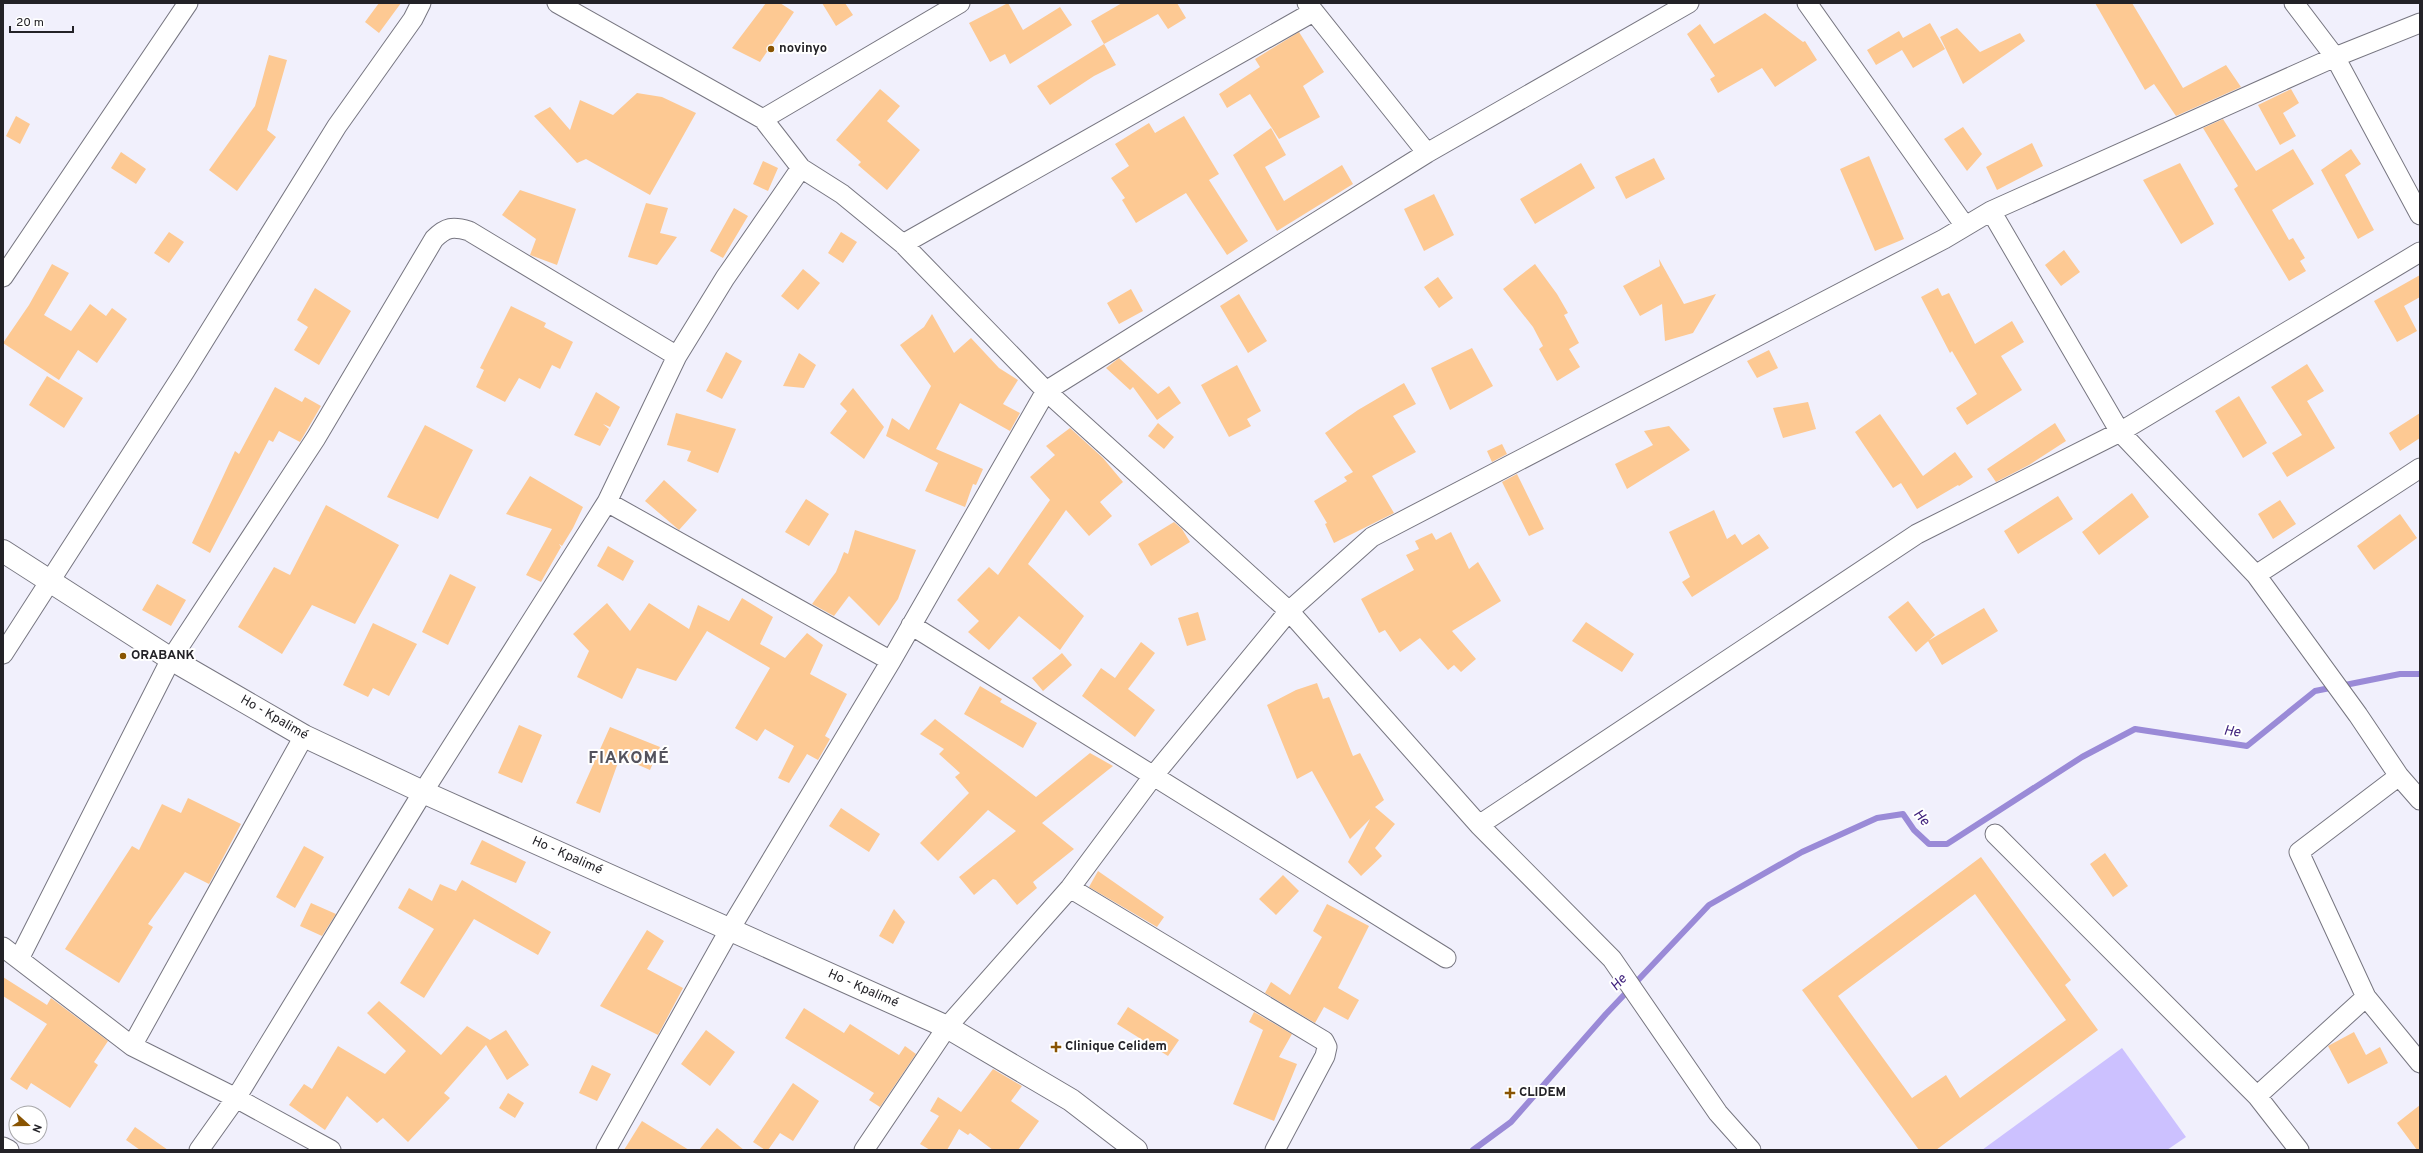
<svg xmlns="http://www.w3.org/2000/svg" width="2423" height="1153" viewBox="0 0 2423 1153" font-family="Overpass,sans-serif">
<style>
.green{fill:#ccc1ff}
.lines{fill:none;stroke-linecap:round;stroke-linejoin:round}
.stream{stroke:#9a8ad7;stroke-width:6}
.building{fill:#fdc993;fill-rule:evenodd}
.street-casing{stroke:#777681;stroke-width:21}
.secondary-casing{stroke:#777681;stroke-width:24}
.street{stroke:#fff;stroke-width:19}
.secondary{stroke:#fff;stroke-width:22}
.poi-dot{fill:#895402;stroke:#fff;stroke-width:1.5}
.labels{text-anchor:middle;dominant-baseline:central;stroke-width:4;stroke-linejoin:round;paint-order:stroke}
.poi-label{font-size:13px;font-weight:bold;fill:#232227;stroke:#fff;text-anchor:start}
.street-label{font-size:13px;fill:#232227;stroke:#fff}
.water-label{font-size:14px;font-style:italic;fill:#40227d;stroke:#fff}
.district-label{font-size:17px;font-weight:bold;letter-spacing:1px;fill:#54535d;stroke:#fff}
</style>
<rect width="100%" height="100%" fill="#f1f0fc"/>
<path class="green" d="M2122,1048L2186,1137L2167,1150H1982Z"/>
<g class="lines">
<path class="stream" d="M1473,1150L1511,1122L1606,1014L1709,905L1802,852L1877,818L1903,814L1914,830L1929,844H1947L2082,757L2135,729L2247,746L2315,691L2400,674H2420"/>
</g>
<path class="building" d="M379,3H401L379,33L365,22Z
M766,3H780L794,12L760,62L732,48Z
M822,3H845L853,15L836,26Z
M1008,3L1023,30L1060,7L1072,25L1010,64L1005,54L990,62L969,23Z
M1122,3H1177L1186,18L1168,29L1158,14L1104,44L1091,21Z
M2095,3H2132L2183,88L2226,65L2241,87L2176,116L2154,84L2145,90Z
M1765,13L1803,42L1805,41L1817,60L1775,87L1762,68L1718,93L1710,79L1715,76L1687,34L1700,24L1714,44Z
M1930,23L1945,49L1913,68L1902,50L1876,65L1867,50L1899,31L1903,38Z
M1957,28L1980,52L2020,33L2025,41L1963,84L1940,37Z
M1299,32L1324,72L1303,86L1320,117L1279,139L1250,94L1227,108L1219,94L1260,67L1255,59Z
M1104,44L1116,65L1094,76L1050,105L1037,86Z
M269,55L287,60L267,130L276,137L237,191L209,170L255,106Z
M880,89L900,106L887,121L920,150L887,190L858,165L861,162L836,140Z
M2291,89L2299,103L2283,113L2296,136L2280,145L2258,105Z
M637,93L662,97L696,113L650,195L586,159L577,163L534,116L550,107L570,130L580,100L613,115Z
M16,116L30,124L20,144L6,136Z
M1184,116L1219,174L1209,180L1248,241L1227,255L1186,193L1136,223L1122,200L1125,198L1111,178L1129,166L1115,144L1149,123L1155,133Z
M2223,119L2256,171L2293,149L2314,184L2272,210L2289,240L2293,238L2305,258L2300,261L2306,271L2289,281L2234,189L2238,186L2203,128Z
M1963,127L1982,154L1967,171L1944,139Z
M1271,128L1286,155L1265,167L1284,201L1342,165L1353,184L1277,231L1233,155Z
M2032,143L2043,166L1997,190L1986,167Z
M2351,149L2361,164L2345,175L2374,230L2358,239L2321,170Z
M121,152L146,169L136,184L111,168Z
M1869,156L1904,239L1875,251L1840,169Z
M1654,158L1665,179L1626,199L1615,177Z
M763,161L778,168L768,191L753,184Z
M1581,163L1595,188L1535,224L1520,199Z
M2180,163L2214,224L2181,244L2143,180Z
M520,190L576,209L557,265L530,255L536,239L502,215Z
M1434,194L1454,235L1424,251L1404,209Z
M646,203L668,208L660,233L677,237L657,265L628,257Z
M734,208L748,216L723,258L710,251Z
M169,232L184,242L169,263L154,253Z
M841,232L857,242L843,263L828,253Z
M2064,250L2080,272L2061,286L2045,265Z
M1659,259L1684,304L1716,294L1693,333L1665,341L1662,304L1640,316L1623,286L1660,266Z
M52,264L69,273L44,315L71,331L90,304L106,316L112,308L127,319L97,363L78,350L59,380L3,343L29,305Z
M1535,264L1557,294L1568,313L1564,315L1579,343L1569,349L1580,367L1557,381L1539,349L1543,346L1533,327L1503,289Z
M803,269L820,283L798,310L781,296Z
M2420,275V297L2404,306L2417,331L2397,342L2374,301Z
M1438,277L1453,298L1439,308L1424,287Z
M315,288L351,311L319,365L294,350L308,327L297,320Z
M1938,288L1942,296L1949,293L1975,344L2012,321L2024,342L2001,356L2022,390L1967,425L1956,408L1977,394L1952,351L1950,353L1921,297Z
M1131,289L1143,311L1119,324L1107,303Z
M1239,294L1267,341L1248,353L1220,306Z
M511,306L546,323L544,327L573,342L560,369L552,365L540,389L519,378L505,402L476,387L484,370L480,368Z
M932,314L954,353L971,338L999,368L1018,380L1003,404L1020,413L1010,431L960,403L936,449L983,469L976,485L973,484L965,507L925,491L940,459L938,463L886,436L892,418L909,430L931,386L900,345L924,327Z
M1472,348L1493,386L1450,410L1431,368Z
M1769,350L1778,368L1757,378L1747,361Z
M726,352L742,361L722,399L706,391Z
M799,353L816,365L804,388L783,386Z
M1119,358L1158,394L1169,386L1181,403L1157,420L1133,387L1130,390L1106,368Z
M2307,364L2324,391L2307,401L2335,448L2287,477L2272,453L2302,435L2271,387Z
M1237,365L1261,411L1247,419L1251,426L1229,437L1201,385Z
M47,376L83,398L64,428L29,405Z
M1404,383L1416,404L1393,416L1416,452L1372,476L1394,513L1334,543L1325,524L1327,523L1314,501L1347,481L1344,477L1353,472L1325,433L1358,410Z
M275,387L302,402L305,397L321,406L300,442L279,431L273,442L269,440L210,553L192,543L235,451L239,454Z
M853,388L884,427L864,459L830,433L847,411L840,404Z
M596,392L620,407L610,427L603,424L609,429L600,446L574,435Z
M2239,396L2267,443L2243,458L2215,411Z
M1808,402L1816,429L1783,438L1773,408Z
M676,413L736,429L718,473L687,461L691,451L667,445Z
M2420,413V438L2400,451L2389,433Z
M1880,414L1923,476L1955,452L1973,477L1959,486L1958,485L1917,509L1901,483L1893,488L1855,432Z
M1158,423L1174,437L1164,449L1148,436Z
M2055,423L2066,441L2029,465L1996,482L1987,469Z
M425,425L473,450L438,519L387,497Z
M1669,426L1690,450L1627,489L1615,464L1653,445L1644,431Z
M1070,428L1103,458L1123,482L1100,502L1112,516L1089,536L1066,510L1028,564L1084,616L1060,650L1019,616L989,650L968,632L979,621L957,600L989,567L998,575L1050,500L1030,477L1055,455L1046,446Z
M1502,444L1507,454L1492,462L1487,451Z
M1517,474L1544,529L1529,536L1502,482Z
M530,476L583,507L573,528L562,546L559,544L561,547L541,582L526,575L552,529L506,514Z
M664,480L697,510L679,530L645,501Z
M2132,493L2149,517L2099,555L2082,532Z
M2058,496L2073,519L2018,554L2004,531Z
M806,499L829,514L809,546L785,532Z
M2280,500L2296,524L2273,539L2258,514Z
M326,505L399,545L355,624L312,605L282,654L238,627L274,567L290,575Z
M1714,510L1727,539L1735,534L1742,545L1759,534L1769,548L1692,597L1682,582L1690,577L1669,532Z
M2400,514L2417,538L2374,570L2357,546Z
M1174,522L1182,529L1190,542L1151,566L1138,544Z
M855,530L916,550L898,599L879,626L849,596L834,616L812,604L836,572L844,552L848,554Z
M1451,532L1469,569L1478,562L1501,601L1452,631L1476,659L1461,672L1454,665L1448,670L1420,638L1400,652L1385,630L1379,633L1361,599L1414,570L1406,555L1419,549L1415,541L1432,533L1436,540Z
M608,546L634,561L623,581L597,566Z
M450,574L476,587L448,645L422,632Z
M157,584L186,600L171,626L142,610Z
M742,598L773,617L760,644L785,658L807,633L823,645L810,674L847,694L825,736L830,739L818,760L807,754L789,783L778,778L794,746L765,729L757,741L735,728L770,668L707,631L676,681L637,668L622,699L577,677L589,651L573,634L607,603L630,631L649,603L689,629L698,605L729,621Z
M1908,601L1935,635L1916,652L1888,617Z
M1984,608L1998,631L1942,665L1928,641Z
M1198,612L1206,640L1187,646L1178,618Z
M1586,622L1634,654L1622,672L1572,641Z
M373,623L417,644L389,696L373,688L368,697L343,685Z
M1141,642L1155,653L1128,689L1155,710L1135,737L1082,696L1101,668L1115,678Z
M1062,653L1072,665L1043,691L1032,678Z
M1317,683L1323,699L1329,697L1353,756L1360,753L1384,800L1375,807L1395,824L1375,848L1382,856L1361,876L1348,862L1370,819L1350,839L1312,771L1297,779L1267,705L1296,690Z
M980,686L1002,699L1000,702L1037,723L1023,748L964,714Z
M935,719L1036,797L1090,753L1113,766L1042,823L1074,849L1033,882L1037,888L1017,905L996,880L993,879L974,895L959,877L1016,831L988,810L938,861L920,843L969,793L955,777L960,773L939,754L944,749L920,734Z
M519,725L542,735L522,783L498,773Z
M610,727L660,747L650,770L620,757L600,813L576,803Z
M188,798L241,824L209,884L185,872L148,924L153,927L119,983L65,949L132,846L139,850L162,804L181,813Z
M841,808L880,834L869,852L829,826Z
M482,840L526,862L516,883L470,864Z
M304,846L324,857L295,908L276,897Z
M2105,853L2128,886L2113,897L2090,864Z
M1981,857L2071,980L2065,985L2098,1030L1936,1150H1919L1802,990ZM1975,894L2066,1020L1960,1098L1946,1075L1912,1098L1838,996Z
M1098,871L1164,917L1157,927L1089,887Z
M1283,875L1299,891L1276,915L1259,899Z
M462,880L551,932L538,955L474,919L424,998L400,983L434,929L398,908L409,888L432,901L440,884L456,891Z
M311,903L336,914L322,936L300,926Z
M1327,904L1369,926L1338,988L1359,1000L1348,1020L1324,1007L1315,1023L1265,993L1271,982L1290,995L1322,937L1313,931Z
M894,909L905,922L893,944L879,936Z
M647,930L664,941L647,969L683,988L658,1035L600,1006Z
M3,977L47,1005L51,998L108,1041L94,1062L98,1065L70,1108L31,1083L27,1090L10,1079L47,1024L3,996Z
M379,1001L441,1055L467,1026L490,1040L506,1030L529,1065L507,1080L486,1045L444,1093L450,1098L408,1142L383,1118L377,1123L347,1096L325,1130L289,1105L304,1084L312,1089L338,1046L385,1074L406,1051L367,1013Z
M1128,1007L1179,1040L1168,1056L1117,1024Z
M804,1008L844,1033L850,1024L899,1055L905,1046L916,1054L880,1107L869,1100L874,1093L785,1038Z
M1254,1012L1292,1034L1279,1057L1297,1064L1274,1121L1233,1104L1263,1030L1249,1022Z
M706,1030L735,1052L710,1086L681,1064Z
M2354,1032L2366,1055L2380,1047L2388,1063L2348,1084L2328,1046Z
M592,1065L611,1074L597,1101L579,1093Z
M993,1069L1022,1086L1011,1101L1039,1121L1018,1150H993L970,1133L968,1135L959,1129L947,1150H930L920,1144L939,1116L930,1111L938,1097L961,1112Z
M793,1083L819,1101L793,1141L780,1133L768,1150H765L753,1142Z
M508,1093L524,1103L515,1118L499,1108Z
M2420,1105V1150H2417L2397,1123Z
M642,1121L689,1150H624Z
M135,1127L168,1150H140L126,1140Z
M717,1128L744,1150H699Z"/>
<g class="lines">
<g class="street-casing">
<path id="street" d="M557,3L763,119L801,168L842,194L903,244L1046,391L1289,611L1479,825L1612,959L1718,1113L1751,1150
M1307,3L1427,153
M1807,3L1965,226
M2294,3L2335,57L2420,215
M763,119L960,3
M1991,211L2120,432L2256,575L2358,715L2399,776L2420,800
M903,244L1313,12
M3,277L188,3
M677,356L725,278L801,168
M607,502L891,661
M2256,575L2420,468
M911,625L1446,958
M3,654L185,371L337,126L413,19L421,3
M2399,776L2299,852L2366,997L2420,1063
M1479,825L1917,534L2120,432L2420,252
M1995,834L2257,1096L2299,1150
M1070,888L1324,1041L1327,1047L1325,1056L1275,1150
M3,947L132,1046L236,1098L331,1150
M19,959L171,659L316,438L434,239C446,227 453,226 469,231L677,356L607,502L423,792L236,1098L199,1150
M132,1046L304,736
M2257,1096L2366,997
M3,1147L9,1150
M606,1150L730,929L891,661L1046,391L1427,153L1689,3
M864,1150L947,1027L1070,888L1154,775L1289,611L1372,537L1944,239L1991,211L2335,57L2420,23"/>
</g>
<g class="secondary-casing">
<path id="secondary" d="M3,551L171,659L304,736L423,792L947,1027L1071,1100L1136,1150"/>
</g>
<use href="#street" class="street"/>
<use href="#secondary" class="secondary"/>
</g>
<g class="poi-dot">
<circle cx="771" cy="49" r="4"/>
<circle cx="123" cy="656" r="4"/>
<path d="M1054 1041h4v4h4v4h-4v4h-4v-4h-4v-4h4z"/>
<path d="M1508 1087h4v4h4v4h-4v4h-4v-4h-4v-4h4z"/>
</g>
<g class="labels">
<g class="poi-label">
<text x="779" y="49">novinyo</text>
<text x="131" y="656">ORABANK</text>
<text x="1065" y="1047">Clinique Celidem</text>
<text x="1519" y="1093">CLIDEM</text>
</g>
<g class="street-label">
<text transform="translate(274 718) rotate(30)">Ho - Kpalimé</text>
<text transform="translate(567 856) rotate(24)">Ho - Kpalimé</text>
<text transform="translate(863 989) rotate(24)">Ho - Kpalimé</text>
</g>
<g class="water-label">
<text transform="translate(2232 732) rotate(9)">He</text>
<text transform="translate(1921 818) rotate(49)">He</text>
<text transform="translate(1619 983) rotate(-47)">He</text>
</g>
<g class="district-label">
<text x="629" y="759">FIAKOMÉ</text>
</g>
</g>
<rect width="2423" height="1153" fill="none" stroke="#232227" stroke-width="8"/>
<g transform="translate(28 1125) rotate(111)"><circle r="19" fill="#ffffff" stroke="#a7a7a9"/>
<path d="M0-3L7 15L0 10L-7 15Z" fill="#895402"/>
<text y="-6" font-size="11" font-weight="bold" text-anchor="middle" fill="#232227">N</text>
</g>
<path d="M10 26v6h63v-6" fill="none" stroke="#232227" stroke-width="2"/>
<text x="16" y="26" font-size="12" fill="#232227" stroke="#ffffff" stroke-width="3" paint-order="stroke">20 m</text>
</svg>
